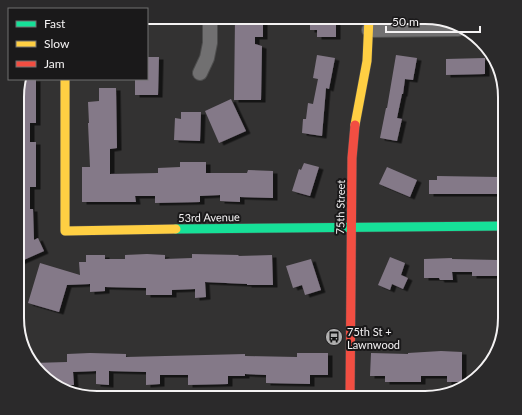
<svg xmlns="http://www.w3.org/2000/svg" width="522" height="415" viewBox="0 0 522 415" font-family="Lato,sans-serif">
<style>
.building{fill:#847988;filter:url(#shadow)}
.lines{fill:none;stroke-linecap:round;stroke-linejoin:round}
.street-casing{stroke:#4e4e4e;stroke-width:16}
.fast-casing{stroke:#4e4e4e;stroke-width:10}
.slow-casing{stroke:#4e4e4e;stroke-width:10}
.jam-casing{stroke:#4e4e4e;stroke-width:10}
.street{stroke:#717071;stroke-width:14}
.fast{stroke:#16e098;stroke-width:9}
.slow{stroke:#ffcf43;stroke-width:9}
.jam{stroke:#f24e42;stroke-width:9}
.labels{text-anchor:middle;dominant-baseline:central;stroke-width:4;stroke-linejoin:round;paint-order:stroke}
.street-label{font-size:11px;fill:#f4f2f3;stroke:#1a191a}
.poi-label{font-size:11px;fill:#f4f2f3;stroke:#1a191a;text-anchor:start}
.rim{fill:none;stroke:#f4f2f3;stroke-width:2}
</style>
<defs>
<filter id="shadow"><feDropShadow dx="4.5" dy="2.5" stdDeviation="0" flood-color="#0009"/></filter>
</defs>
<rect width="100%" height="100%" fill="#333232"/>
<path class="building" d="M336,18V37H317V30H310V19Z
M235,19H263V37H255V44L262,46L261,100H234Z
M317,55L335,58L329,89L326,88L322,136L302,133L303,119H306L308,103L313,104L318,79L313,78Z
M396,55L417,58L413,80L405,79L403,94H402L397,118L402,119L397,141L380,138L386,108H387Z
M147,57H159L158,95H135V79H147Z
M485,58V74L446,75V59Z
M20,79H36V123H30V142H36V187H30V209H33L34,240L38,238L44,251L17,263L18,87Z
M99,88H116L117,148L110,149V174L158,173V168L180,167V162H206V173H247L248,170L273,171V198L240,197V202L220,201V195L200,196V202L155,203V196H135L136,202H82V167H90L88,123H89L88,102L99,101Z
M231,99L246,131L219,143L205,111Z
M181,112H201L200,141L174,140L175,118L181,119Z
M304,163L319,167L310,196L292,191L299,169L301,170Z
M387,167L417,180L410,197L379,184Z
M437,176L499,177V194H429V180H437Z
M147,254L165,255V259L192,258V254L239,255L238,256L272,255L273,285H247V284L205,282L206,297L195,298V289L172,290V295H146V288L105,287V291L90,292V284L67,285L59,312L28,303L40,263L80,275L79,262H86V255H105V259H125V255Z
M390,257L405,263L401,275L408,278L403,289L392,284L390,290L378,285Z
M452,258V259L497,260V276H472V272H452L453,280H440L439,278H424V259Z
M311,259L321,290L305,295L302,285L293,288L286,266Z
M441,351L462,352V382H447V376H421V382H385V376H370L371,353L408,354V353Z
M90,353L126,354V357L245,354V356L297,357V353H328V375H310V384L266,383V375L245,374V376H228V384L188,385V375H160V384L146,385V372L109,371V385L96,384V371L73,372L74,385H62L44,378L33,363L67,362V354Z"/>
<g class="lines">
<g class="street-casing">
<path id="street" d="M369,30L458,29
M200,73L207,58L210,43V20"/>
</g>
<g class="fast-casing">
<path id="fast" d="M176,229L505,226"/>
</g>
<g class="slow-casing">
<path id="slow" d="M65,79V231L176,229
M355,125L367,61L369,18"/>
</g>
<g class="jam-casing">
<path id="jam" d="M350,398L352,158L355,125"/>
</g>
<use href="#street" class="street"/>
<use href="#fast" class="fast"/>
<use href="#slow" class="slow"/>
<use href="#jam" class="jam"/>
</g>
<defs>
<g id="bus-disc" transform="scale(0.9)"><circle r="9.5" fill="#b0afaf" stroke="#1a191a"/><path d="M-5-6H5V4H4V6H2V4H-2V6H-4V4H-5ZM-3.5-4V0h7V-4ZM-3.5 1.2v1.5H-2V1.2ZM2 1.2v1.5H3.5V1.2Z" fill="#111"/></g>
</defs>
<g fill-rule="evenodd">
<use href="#bus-disc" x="334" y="337"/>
</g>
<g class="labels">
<g class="street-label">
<text transform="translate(340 207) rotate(-89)">75th Street</text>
<text transform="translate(209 217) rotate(-1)">53rd Avenue</text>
</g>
<g class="poi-label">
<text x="347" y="331">75th St +<tspan x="347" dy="13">Lawnwood</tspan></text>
</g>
</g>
<path d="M0 0H522V415H0ZM97 24H425A73 73 0 0 1 498 97V318A73 73 0 0 1 425 391H97A73 73 0 0 1 24 318V97A73 73 0 0 1 97 24Z" fill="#2b2a2b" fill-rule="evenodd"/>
<path class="rim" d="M97 24H425A73 73 0 0 1 498 97V318A73 73 0 0 1 425 391H97A73 73 0 0 1 24 318V97A73 73 0 0 1 97 24Z"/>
<rect x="8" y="8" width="140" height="72" fill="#1a191a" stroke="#717071"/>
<rect x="16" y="21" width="20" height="6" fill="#16e098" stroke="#717071"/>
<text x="44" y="28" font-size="12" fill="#f4f2f3">Fast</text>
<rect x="16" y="41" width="20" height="6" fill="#ffcf43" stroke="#717071"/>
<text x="44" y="48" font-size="12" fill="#f4f2f3">Slow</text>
<rect x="16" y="61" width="20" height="6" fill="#f24e42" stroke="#717071"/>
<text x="44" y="68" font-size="12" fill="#f4f2f3">Jam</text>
<path d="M386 26v6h94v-6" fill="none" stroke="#f4f2f3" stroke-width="2"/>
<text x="392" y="26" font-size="12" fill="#f4f2f3" stroke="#1a191a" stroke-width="3" paint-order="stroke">50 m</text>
</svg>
